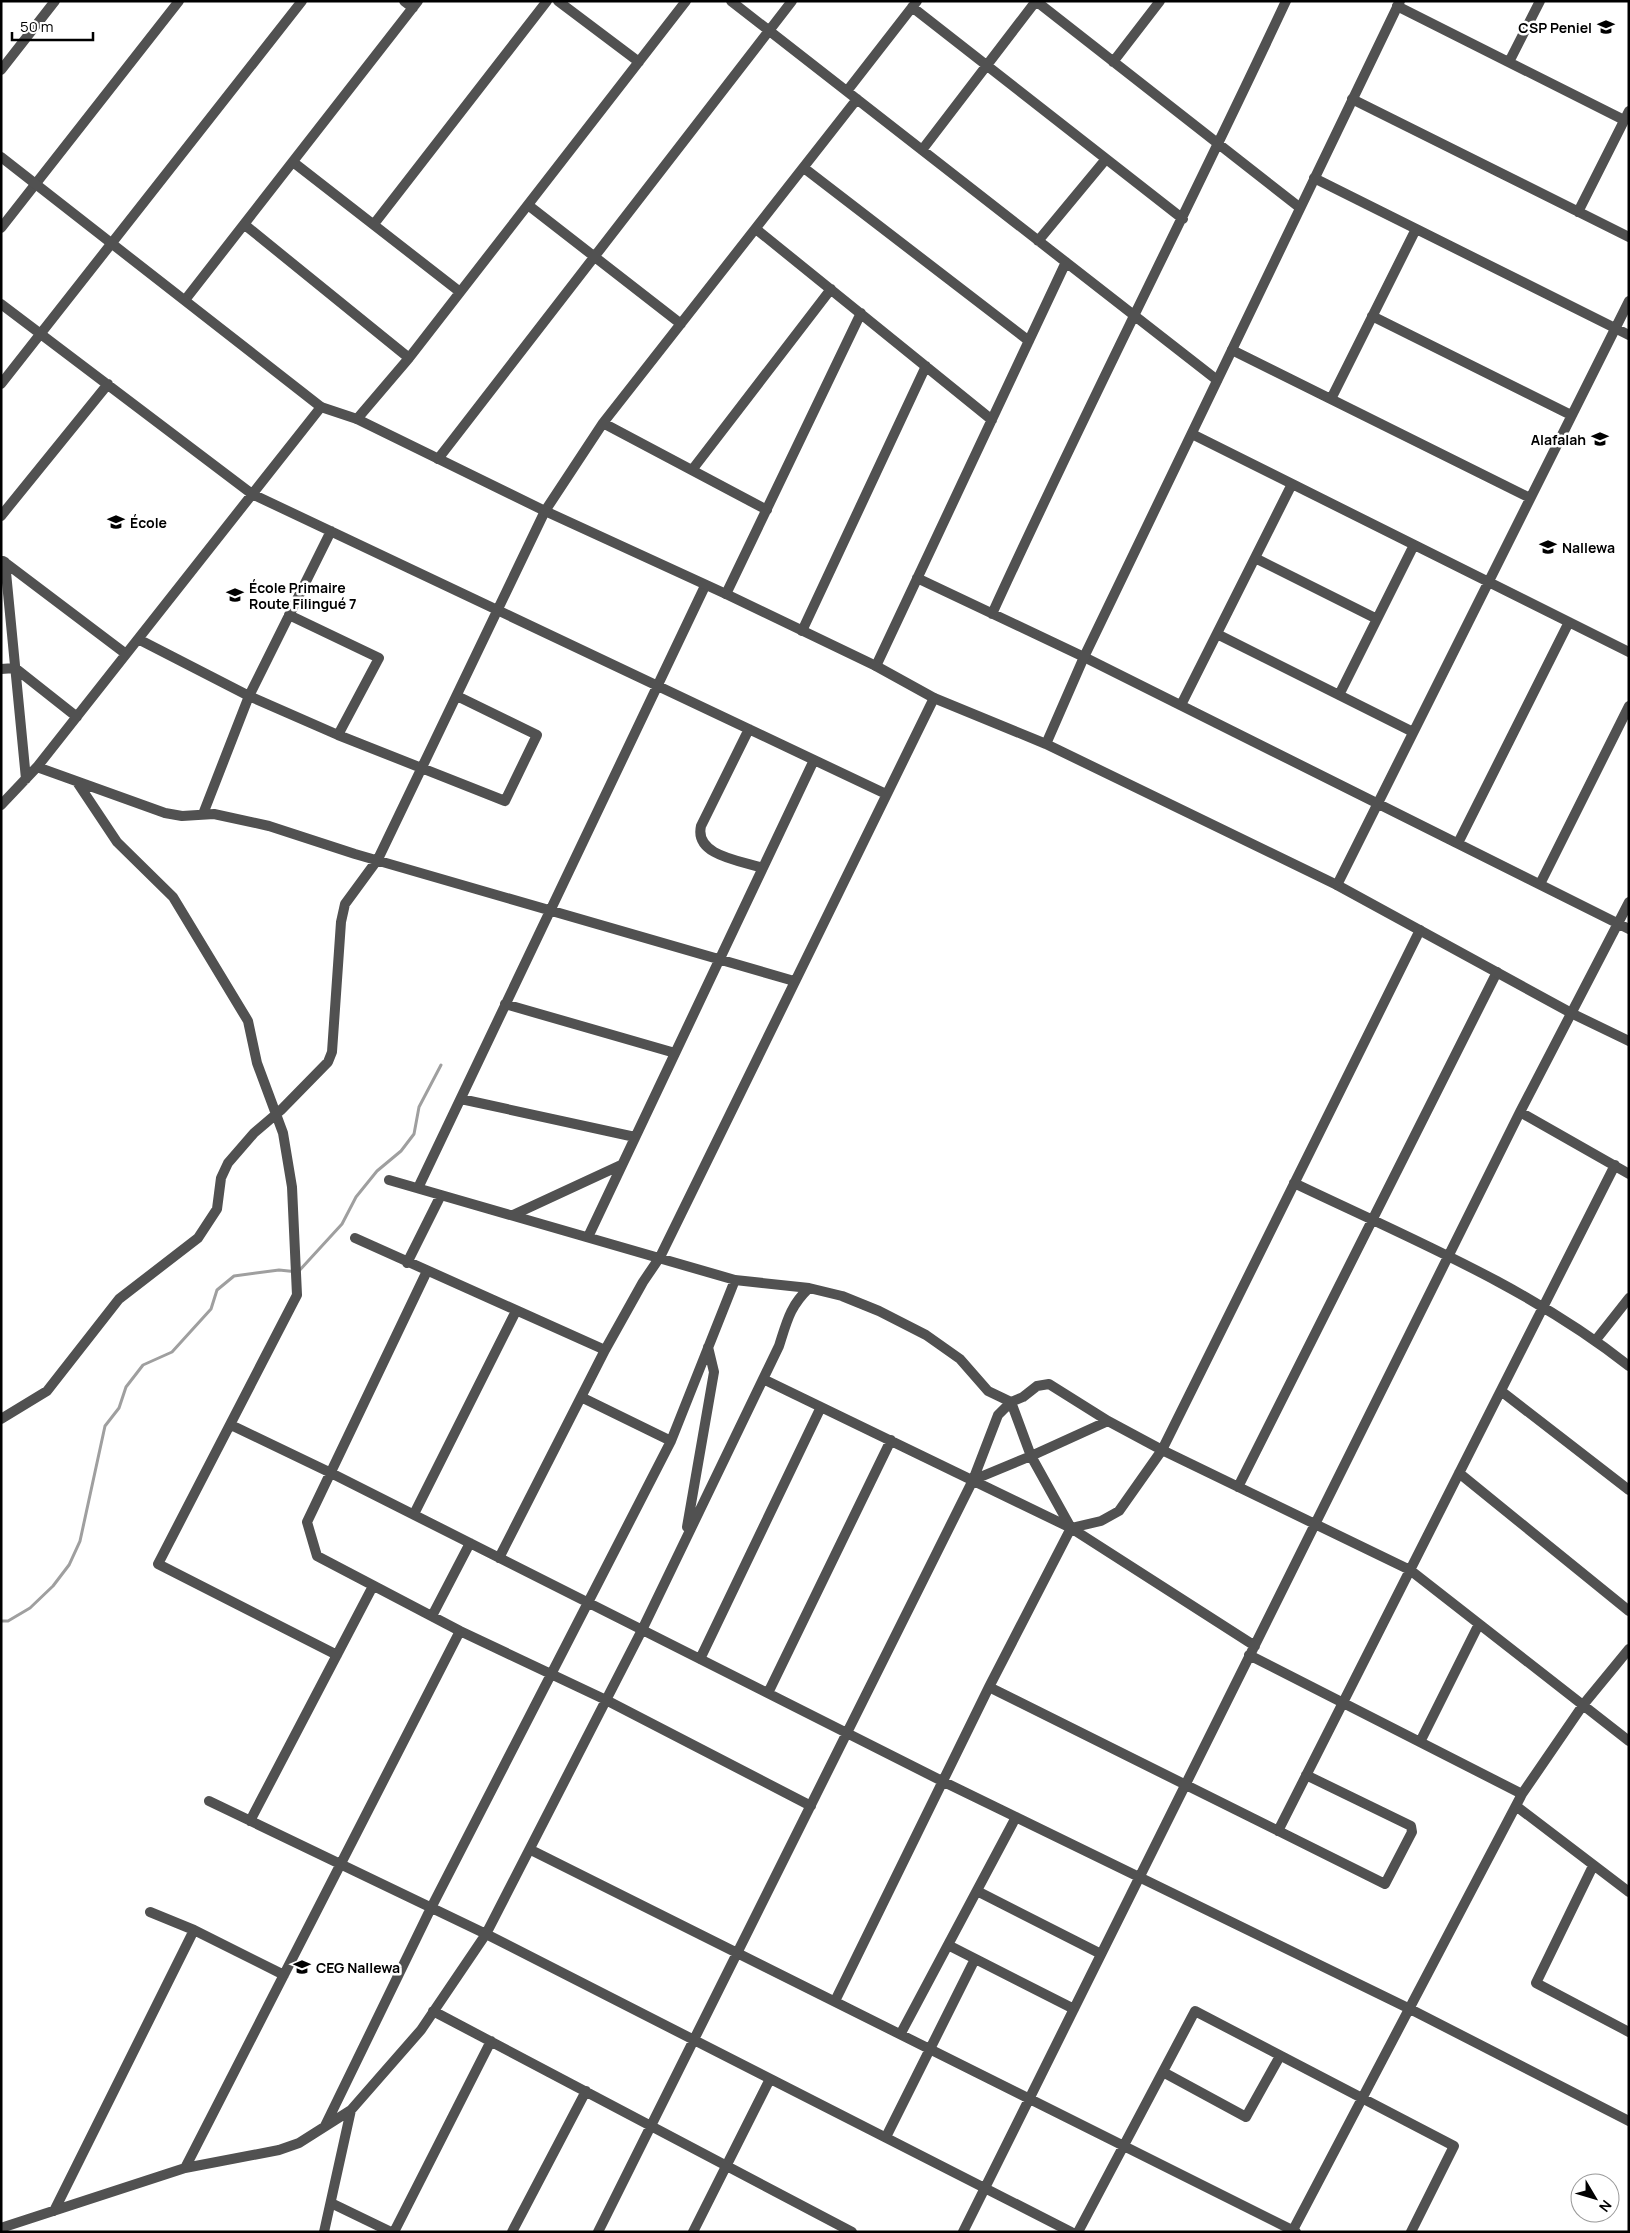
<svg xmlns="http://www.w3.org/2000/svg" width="1630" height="2233" viewBox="0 0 1630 2233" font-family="Manrope,sans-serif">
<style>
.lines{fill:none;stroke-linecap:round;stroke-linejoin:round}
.stream{stroke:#9f9f9f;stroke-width:3}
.minor{stroke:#515151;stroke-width:10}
.tertiary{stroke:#515151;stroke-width:10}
.labels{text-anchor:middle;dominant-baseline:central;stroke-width:5;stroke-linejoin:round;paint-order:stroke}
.poi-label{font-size:14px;font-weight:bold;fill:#000;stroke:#fff;text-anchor:start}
</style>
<rect width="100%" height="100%" fill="#fff"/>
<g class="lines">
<path class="stream" d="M1,1621H8L30,1608L53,1586L69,1565L80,1541L105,1426L119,1408L126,1387L143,1365L172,1352L211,1309L217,1290L234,1276L279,1270L298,1272L342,1224L356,1197L377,1171L401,1151L414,1134L419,1107L441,1065"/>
<path class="minor" d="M404,1L413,8
M558,1L639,62
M731,1L1217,380
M1036,1L1299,207
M1397,6L1624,120
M912,7L1183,219
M1113,62L1160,1
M1509,62L1540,1
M1,70L55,1
M847,91L917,1
M1352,99L1629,237
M922,150L1036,1
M293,162L460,292
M804,168L1029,341
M1314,178L1629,335
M528,205L681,324
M1578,212L1629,111
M374,224L547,1
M245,225L409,358
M1,228L179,1
M756,229L992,420
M1038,241L1106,159
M185,300L418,1
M1,304L252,494L886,794
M1372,316L1571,415
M1232,350L1530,498
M1,384L302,1
M1331,399L1416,229
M357,419L409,358L686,1
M603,423L767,510
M1192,434L1629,652
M438,459L792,1
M692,470L831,289
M1,516L108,384
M1255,558L1377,619
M3,561L126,654
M5,562L26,779
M917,578L1084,657L1629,929
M726,594L861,313
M992,614C1086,408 1190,206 1286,1
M289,615L379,658L338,735
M802,631L926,366
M1217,634L1413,732
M138,639L249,696L338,735L505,801L537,735L457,696
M876,666L1066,262
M1,669L15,668L77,717
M1339,695L1414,545
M1181,705L1292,484
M749,729L701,826C694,856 742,861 763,868
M37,767L165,813L182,816L214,814L269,826L355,854L794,981
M77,782L117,842L173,897L248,1021L257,1063L283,1133L292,1187L297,1295L158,1564L337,1655
M1,805L37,767L321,407
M203,814L249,696L331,531
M1458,843L1569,622
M1540,884L1629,706
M1337,885L1629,301
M505,1004L675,1053
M461,1099L635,1137
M1520,1112L1629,1174
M389,1180L735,1280L809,1288L842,1296L879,1311L926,1335L960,1359L988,1391L1011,1402L1023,1397L1037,1386L1049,1384L1108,1421L1162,1450L1410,1570L1629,1741
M1294,1183C1409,1238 1529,1287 1629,1366
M418,1188L705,586
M513,1215L621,1165
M588,1237L814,760
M355,1238L605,1350
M407,1263L441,1195
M427,1271L307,1522L317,1556L460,1631L606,1700L811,1806
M1595,1341L1629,1298
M763,1379L1071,1528L1255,1646
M1501,1391L1629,1490
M581,1397L671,1441
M1,1419L47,1391L119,1299L198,1238L217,1209L221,1178L228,1163L254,1133L281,1110L328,1062L332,1052L341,922L345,904L378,859L545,511L603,423L857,99
M231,1425L329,1472L944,1782L1410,2009L1629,2121
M1459,1473L1629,1611
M973,1480L1031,1456L1108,1421
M1238,1487L1497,972
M414,1514L516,1311
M687,1527L714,1372L708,1347
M499,1558L605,1350L643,1282L660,1257L934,698
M432,1616L470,1543
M1249,1655L1522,1794
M700,1659L821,1407
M989,1687L1385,1884L1412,1832L1411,1826L1306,1775
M768,1693L891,1440
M1420,1742L1479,1624
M209,1801L486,1934L1071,2232
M1516,1806L1629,1892
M250,1821L373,1586
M1278,1831L1615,1165
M531,1850L1296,2232
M1593,1866L1536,1983L1629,2032
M977,1891L1101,1954
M150,1912L194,1930L284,1975
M948,1945L1074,2009
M835,2001L989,1687L1071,1528L1101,1521L1119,1511L1162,1450L1420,930
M433,2011L852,2232
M901,2033L1016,1817
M1163,2072L1246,2117L1280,2056
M325,2126L431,1908L671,1441L735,1280
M886,2137L975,1959
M185,2168L460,1631
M331,2203L391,2232
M54,2211L194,1930
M1,2228L185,2168L279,2150L299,2143L351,2110L421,2030L486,1934L642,1630L779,1346C787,1321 790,1306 809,1288
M1293,2230L1522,1794L1583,1705L1629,1649
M324,2232L351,2110
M394,2232L491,2041
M512,2232L586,2091
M598,2232L973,1480L998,1415L1011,1402L1031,1456L1071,1528
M693,2232L770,2079
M963,2232L1520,1112L1629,902
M1078,2232L1195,2011L1454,2146L1411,2232"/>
<path class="tertiary" d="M1,157L321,407L357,419L545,511L726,594L876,666L934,698L1046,744L1337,885L1573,1014L1629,1041
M1046,744L1084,657L1400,1"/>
</g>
<defs>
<g id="school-bare" transform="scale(1.35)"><path d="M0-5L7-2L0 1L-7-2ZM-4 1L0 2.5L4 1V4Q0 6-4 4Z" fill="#000" stroke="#fff" stroke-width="2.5" paint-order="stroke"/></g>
</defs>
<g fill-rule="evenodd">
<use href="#school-bare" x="1606" y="27"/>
<use href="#school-bare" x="1600" y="439"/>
<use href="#school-bare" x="116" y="522"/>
<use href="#school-bare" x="1548" y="547"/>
<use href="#school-bare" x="235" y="595"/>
<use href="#school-bare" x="302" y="1967"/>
</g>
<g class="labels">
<g class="poi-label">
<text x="1592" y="27" text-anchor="end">CSP Peniel</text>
<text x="1586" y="439" text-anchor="end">Alafalah</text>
<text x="130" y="522">École</text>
<text x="1562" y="547">Nallewa</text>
<text x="249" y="587">École Primaire<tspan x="249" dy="16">Route Filingué 7</tspan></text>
<text x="316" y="1967">CEG Nallewa</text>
</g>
</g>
<rect width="1630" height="2233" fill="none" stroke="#000000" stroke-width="5"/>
<g transform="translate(1595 2198) rotate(128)"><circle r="24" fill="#ffffff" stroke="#999999"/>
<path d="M0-4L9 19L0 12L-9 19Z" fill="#000000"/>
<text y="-8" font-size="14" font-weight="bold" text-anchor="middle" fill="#000000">N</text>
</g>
<path d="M12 32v8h81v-8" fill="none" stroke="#000000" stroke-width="2.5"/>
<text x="20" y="32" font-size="15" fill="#000000" stroke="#ffffff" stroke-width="4" paint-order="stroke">50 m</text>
</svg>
